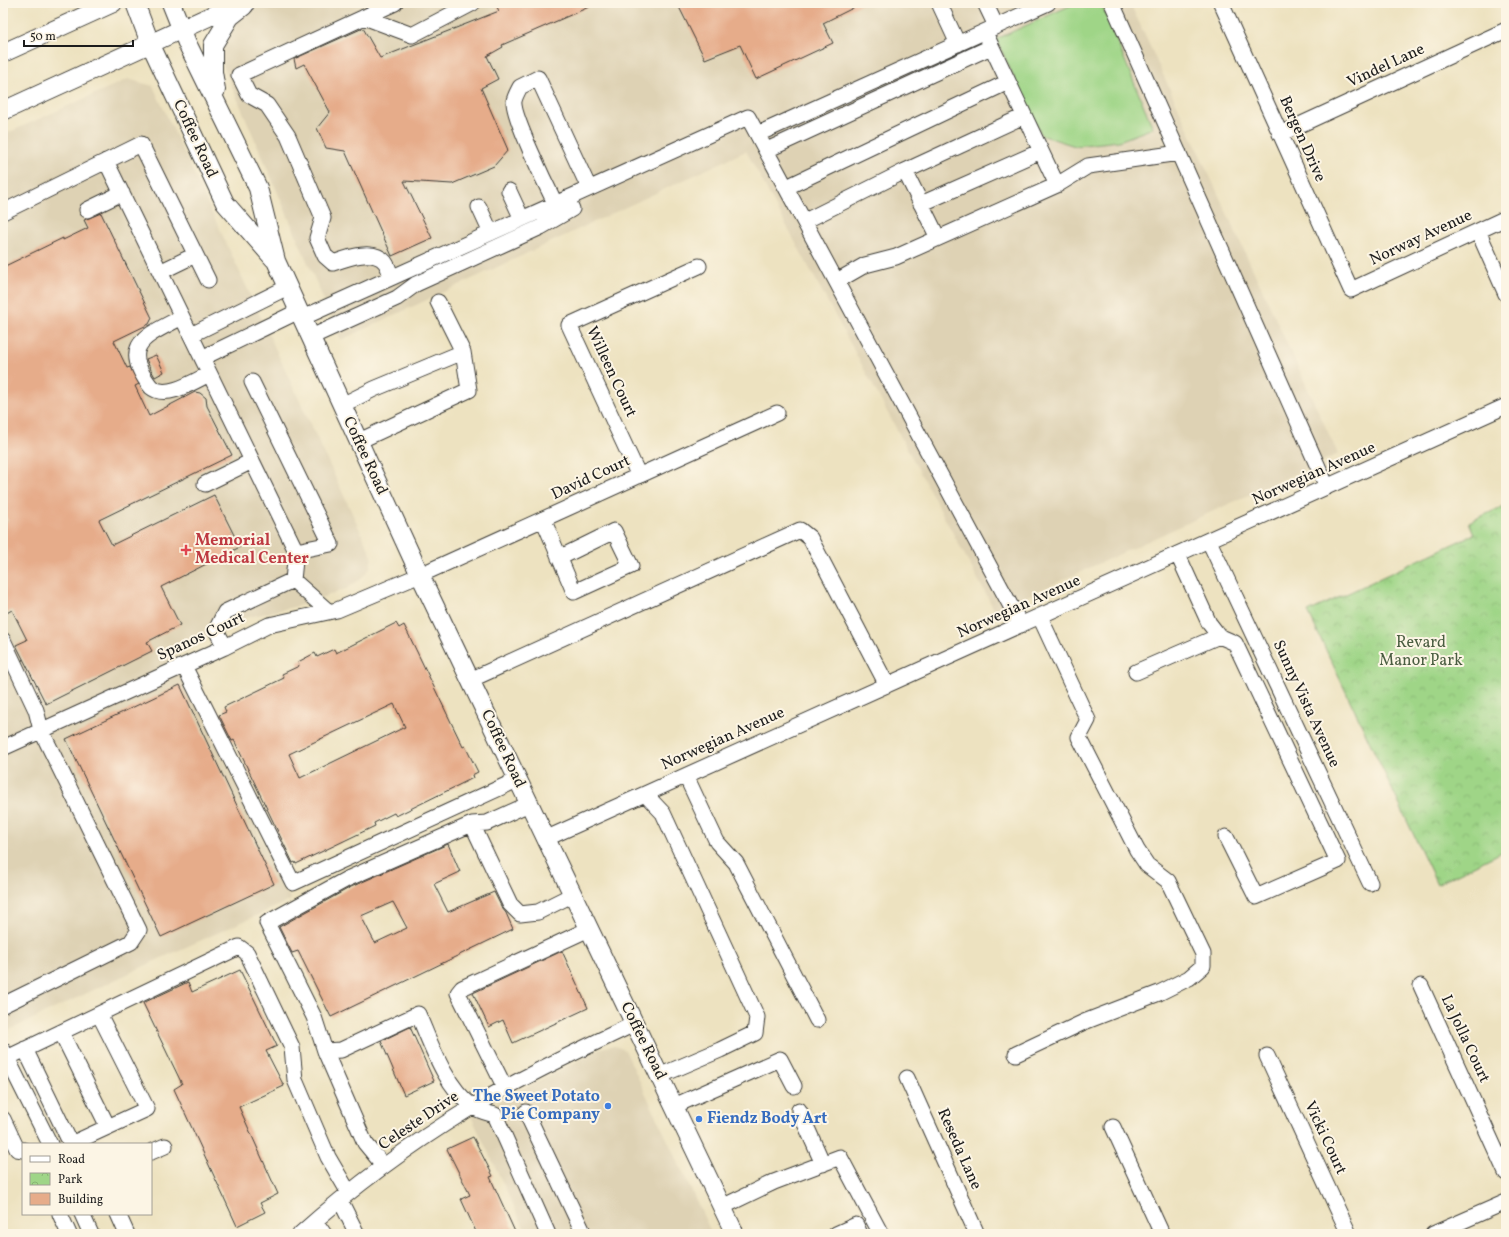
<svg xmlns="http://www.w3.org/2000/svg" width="1509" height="1237" viewBox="0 0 1509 1237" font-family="Vollkorn,serif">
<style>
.built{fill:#ded2b4}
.green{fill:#9fd587;stroke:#5e7852}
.park{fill:url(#park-crowns);stroke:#5e7852}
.building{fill:#e6ac8a;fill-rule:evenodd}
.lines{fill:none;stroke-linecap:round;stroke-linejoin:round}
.minor-casing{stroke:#3b3a35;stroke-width:17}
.major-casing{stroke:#3b3a35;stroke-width:20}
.minor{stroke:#fff;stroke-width:15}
.major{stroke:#fff;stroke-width:18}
.health-dot{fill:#e0444e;stroke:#fcf5e5;stroke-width:1.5}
.shop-dot{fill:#3f7fe0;stroke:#fcf5e5;stroke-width:1.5}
.labels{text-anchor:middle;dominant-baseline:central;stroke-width:4;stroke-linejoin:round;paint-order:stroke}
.street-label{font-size:16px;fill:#1c1c1c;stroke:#fcf5e5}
.health-label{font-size:16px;font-weight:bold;fill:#be3a42;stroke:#fcf5e5;text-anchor:start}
.park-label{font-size:16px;fill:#4a5d41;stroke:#fcf5e5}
.shop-label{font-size:16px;font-weight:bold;fill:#366cbe;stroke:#fcf5e5;text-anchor:end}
</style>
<defs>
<pattern id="park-crowns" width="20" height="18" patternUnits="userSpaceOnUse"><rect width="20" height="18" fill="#9fd587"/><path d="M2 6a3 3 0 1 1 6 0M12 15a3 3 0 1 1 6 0" fill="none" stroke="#88b674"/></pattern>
</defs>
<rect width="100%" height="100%" fill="#fcf5e5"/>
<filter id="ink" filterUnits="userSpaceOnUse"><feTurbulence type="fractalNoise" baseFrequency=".025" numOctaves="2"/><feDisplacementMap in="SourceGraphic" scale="8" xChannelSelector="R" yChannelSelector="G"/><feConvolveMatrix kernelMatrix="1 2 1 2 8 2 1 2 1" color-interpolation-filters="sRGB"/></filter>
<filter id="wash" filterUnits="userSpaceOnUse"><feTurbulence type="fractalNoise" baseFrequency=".012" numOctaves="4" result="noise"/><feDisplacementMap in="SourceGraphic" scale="16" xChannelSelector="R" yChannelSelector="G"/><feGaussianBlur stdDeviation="0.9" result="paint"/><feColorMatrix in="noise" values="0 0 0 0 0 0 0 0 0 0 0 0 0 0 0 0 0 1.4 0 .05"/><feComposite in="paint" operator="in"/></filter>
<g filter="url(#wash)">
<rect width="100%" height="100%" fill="#ede2c0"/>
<path class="built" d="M261,3H1130L1338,454L995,611L746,151L341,340L219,56L221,41L233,17Z
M128,79L153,86L372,556L370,568L361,579L346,589L298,606L235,620L174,654L291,900L157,960L3,1033V135Z
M610,1046H615L625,1050L712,1234H527L471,1116L604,1047Z"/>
<path class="green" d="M1076,3H1101L1153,128L1119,141L1075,146L1041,135L996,39Z"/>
<path class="park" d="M1506,505V803L1504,804L1506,808V850L1437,884L1308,612L1474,534L1469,522Z"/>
<g id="blocks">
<path class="building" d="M507,3H598L502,45L503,47L487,56L498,79L481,88L508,150L494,166L452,184L404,181L432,238L392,256L345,151L326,148L317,128L330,112L304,64L296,68L294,59L363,28L380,58L499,11L497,7Z
M677,3H863L823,23L833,43L756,79L740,45L705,59Z
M101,213L152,318L149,324L114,341L127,368L130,367L139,384L135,386L149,416L195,392L200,393L206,398L207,406L232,455L99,520L112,545L214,495L240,547L161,587L180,625L147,642L152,651L46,704L16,645L27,640L12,610L3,615V524L8,521L3,511V267L63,238V240L88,228L84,220Z
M156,355L164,372L155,377L150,368L146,359Z
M396,623L399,628L404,625L463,747L465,746L478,772L472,775L473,778L396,816L394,813L374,823L375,826L296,864L295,862L293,863L234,740L232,741L219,715L226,712L224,707L284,678L282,674L299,666L298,662L315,653L317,657L334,649L336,653ZM394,704L405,727L300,778L289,754Z
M180,685L274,884L161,937L66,739Z
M448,844L460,872L434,884L448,912L494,892L502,908L506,913L513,929L331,1017L298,951L292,953L279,927L351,887ZM393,902L407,928L375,943L361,916Z
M562,951L588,1008L513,1043L503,1020L489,1027L473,993Z
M240,970L277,1046L266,1051L284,1086L239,1107L278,1194L260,1203L265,1212L237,1226L174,1089L182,1084L143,1003L188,982L192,992Z
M410,1027L434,1081L404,1095L381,1041Z
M473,1137L493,1176L490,1177L516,1234H477L461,1199L470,1195L447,1149Z"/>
</g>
</g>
<g filter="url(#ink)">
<use href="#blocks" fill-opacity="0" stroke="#3b3a35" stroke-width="1"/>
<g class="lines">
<g class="minor-casing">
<path id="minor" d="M939,3L958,44
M985,3L996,26
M1112,3L1327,487
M1221,3L1351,290L1506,218
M364,17L412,35L473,3
M988,39L1057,185
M758,134L1048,3
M1280,134L1506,30
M767,150L991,47
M106,161L296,551L293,580
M905,171L938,238
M787,187L1008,82
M509,191L522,219
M555,203C547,187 512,115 514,101C515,96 518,91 520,87L538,78L589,188
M921,204L1041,151
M479,207L491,233
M87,210L122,193
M3,212L141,144L208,280
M805,221L905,171L1024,116
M1478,231L1506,294
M160,272L195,255
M391,277C390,273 388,266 385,262C373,248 347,258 333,263L325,256L317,238L323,218L288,136L267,105L249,95L239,75L395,3
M837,281L865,265L896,257L1057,185L1088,166L1179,153
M182,317C147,336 118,344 151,387C166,400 195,381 209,374
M302,318L748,117L1021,625
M191,335L288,287
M311,337L397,298L416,284L541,227L572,209L567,198
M202,358L299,311
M252,382L331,544L296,551
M342,405L374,389L463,352
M359,441L469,390L463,352L438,302
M639,476L569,325L699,266
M205,484L252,461
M543,519L574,592L631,566L614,531L559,558
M1209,541L1370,883
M1178,555L1209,623L1219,636L1235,643L1338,861L1256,897L1226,837
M293,580L328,611
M3,640L36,710L41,730L139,930L131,942L3,1005
M225,647L216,630L225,612L293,580
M184,666L293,883L517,780
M1136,672L1219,636
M470,680L800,530L810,538L887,685
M3,748L225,647L269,625L337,610L420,575L777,413
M686,776L717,842L736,863L817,1020
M645,794L663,813L757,1017L755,1033L720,1050L659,1076
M529,804L487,823L472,824L510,904L520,914L538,912L572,895
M545,839L1506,406
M1421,986L1506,1173
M61,1032L108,1127
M25,1049L71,1144L147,1109L99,1014
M3,1050L50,1144
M325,1051L341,1050L418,1014C431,1044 445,1086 472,1106C478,1111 488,1113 495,1115L548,1234
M1016,1054L1084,1022L1159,993L1189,978L1203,966V954L1168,881L1147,865L1137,850L1079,737L1088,720L1040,617
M1267,1056L1349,1234
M7,1058L239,947L247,953L292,1047L295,1080L328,1157L349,1193
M907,1078L977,1234
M505,1088L458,993L462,988L589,929
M674,1106L780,1059L794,1086
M799,1110L823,1164
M526,1112L584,1234
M3,1119L17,1149L23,1150
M1113,1127L1162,1234
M151,1152L165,1146
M384,1166L365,1143L325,1051L314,1017L267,923L347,879L472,824
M340,1200L357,1234
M722,1207L774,1182L840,1157L881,1234
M60,1214L69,1234
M82,1214L91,1234
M118,1214L127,1234
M315,1221L324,1234
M300,1234C352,1188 408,1146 467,1110C521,1077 578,1051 634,1024
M836,1234L856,1225L860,1234
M1433,1234L1506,1202"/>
</g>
<g class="major-casing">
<path id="major" d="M135,3L150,43L225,203L274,259
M171,3L187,43L258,188L276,261L302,318L420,575L735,1234
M3,53L113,3
M216,90L213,72V45L230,17L244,6
M3,111L239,3"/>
</g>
<use href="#minor" class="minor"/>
<use href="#major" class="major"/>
</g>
</g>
<path class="health-dot" d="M184 544h4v4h4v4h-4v4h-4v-4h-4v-4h4z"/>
<g class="shop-dot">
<circle cx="608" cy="1106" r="4"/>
<circle cx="699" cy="1119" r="4"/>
</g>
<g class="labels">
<g class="street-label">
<text transform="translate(1386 66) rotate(-25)">Vindel Lane</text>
<text transform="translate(195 139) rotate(65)">Coffee Road</text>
<text transform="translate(1302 139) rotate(66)">Bergen Drive</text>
<text transform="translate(1421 238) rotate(-25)">Norway Avenue</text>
<text transform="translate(611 372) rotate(65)">Willeen Court</text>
<text transform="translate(365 456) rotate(65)">Coffee Road</text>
<text transform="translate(1314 474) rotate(-24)">Norwegian Avenue</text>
<text transform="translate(591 478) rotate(-25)">David Court</text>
<text transform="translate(1019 607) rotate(-24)">Norwegian Avenue</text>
<text transform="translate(201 637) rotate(-25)">Spanos Court</text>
<text transform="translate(1306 704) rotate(65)">Sunny Vista Avenue</text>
<text transform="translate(723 739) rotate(-24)">Norwegian Avenue</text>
<text transform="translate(503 749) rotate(65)">Coffee Road</text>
<text transform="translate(1465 1039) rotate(65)">La Jolla Court</text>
<text transform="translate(643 1041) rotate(64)">Coffee Road</text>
<text transform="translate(419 1121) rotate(-34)">Celeste Drive</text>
<text transform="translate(1325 1138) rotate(65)">Vicki Court</text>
<text transform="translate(959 1149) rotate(66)">Reseda Lane</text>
</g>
<g class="health-label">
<text x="195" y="541">Memorial<tspan x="195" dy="18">Medical Center</tspan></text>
</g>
<g class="park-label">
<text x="1421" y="643">Revard<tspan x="1421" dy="18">Manor Park</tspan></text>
</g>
<g class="shop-label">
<text x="600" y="1097">The Sweet Potato<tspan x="600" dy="18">Pie Company</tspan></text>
<text x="707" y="1119" text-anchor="start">Fiendz Body Art</text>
</g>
</g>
<rect width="1509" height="1237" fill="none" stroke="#fcf5e5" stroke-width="16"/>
<rect x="22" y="1143" width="130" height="72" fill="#fcf5e5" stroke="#a29e95"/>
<rect x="30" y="1156" width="20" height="6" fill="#ffffff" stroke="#a29e95"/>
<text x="58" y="1163" font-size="12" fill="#1c1c1c">Road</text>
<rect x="30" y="1173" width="20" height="12" fill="url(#park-crowns)" stroke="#a29e95"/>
<text x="58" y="1183" font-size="12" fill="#1c1c1c">Park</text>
<rect x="30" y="1193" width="20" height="12" fill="#e6ac8a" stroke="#a29e95"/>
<text x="58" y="1203" font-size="12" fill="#1c1c1c">Building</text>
<path d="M24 40v6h109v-6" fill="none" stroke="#1c1c1c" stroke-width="2"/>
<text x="30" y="40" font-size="12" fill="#1c1c1c" stroke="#fcf5e5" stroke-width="3" paint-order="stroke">50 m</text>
</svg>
